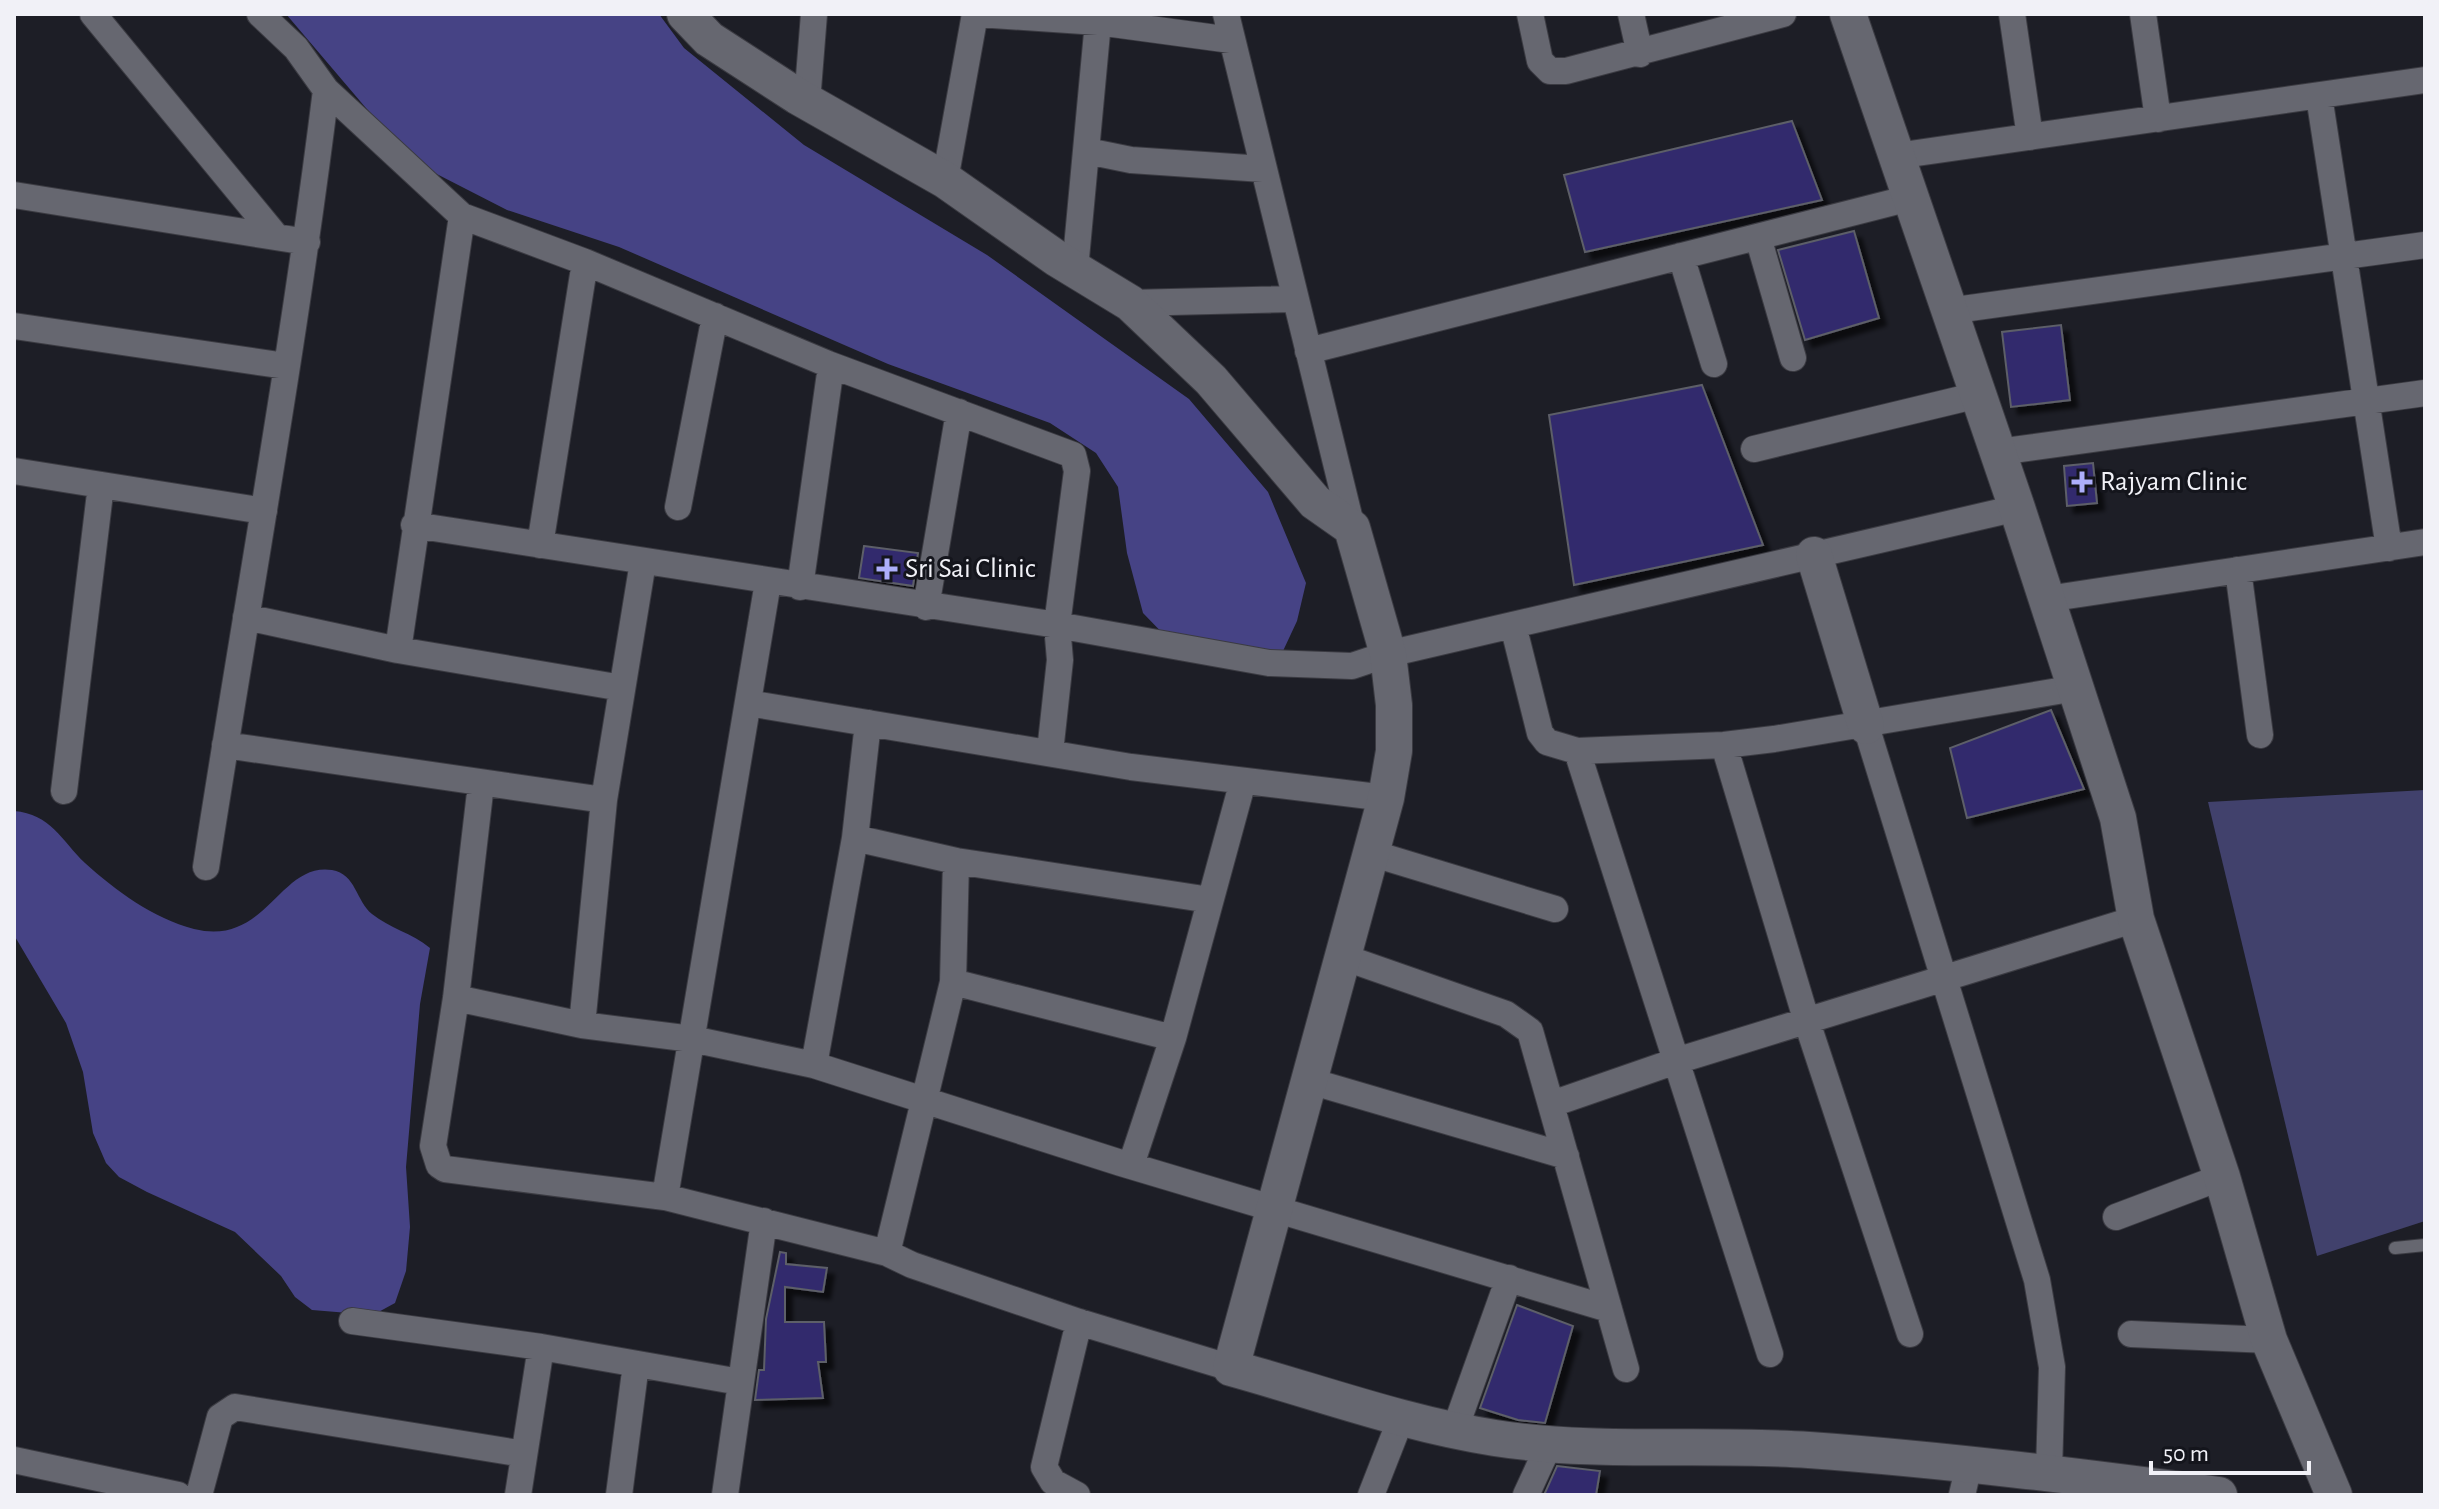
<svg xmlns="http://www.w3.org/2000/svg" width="2439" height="1509" viewBox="0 0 2439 1509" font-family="'Alegreya Sans',sans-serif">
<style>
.green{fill:#41416c}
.water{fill:#464385}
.building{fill:#312c6d;stroke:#5d5e68;stroke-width:2;filter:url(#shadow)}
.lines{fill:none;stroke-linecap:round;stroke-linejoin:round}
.lane-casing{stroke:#3b3b42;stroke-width:14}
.street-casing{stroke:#3b3b42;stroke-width:28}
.secondary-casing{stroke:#3b3b42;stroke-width:38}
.lane{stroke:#666770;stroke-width:12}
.street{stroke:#666770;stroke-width:26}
.secondary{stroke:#666770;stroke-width:36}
.poi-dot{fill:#adaffb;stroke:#14151c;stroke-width:3}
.labels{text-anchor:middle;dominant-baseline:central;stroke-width:6;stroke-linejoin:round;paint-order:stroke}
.poi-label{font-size:28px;fill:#f1f1f7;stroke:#14151c;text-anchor:start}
</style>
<defs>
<filter id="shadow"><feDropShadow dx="7" dy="7" stdDeviation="2" flood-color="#0009"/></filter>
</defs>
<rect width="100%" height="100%" fill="#1d1e26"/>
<path class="green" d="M2425,790V1221L2317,1256L2208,802Z"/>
<path class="water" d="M286,14H659L684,48L804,145L987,255L1189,399L1268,492L1306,583L1297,621L1283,651L1173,644L1143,613L1127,553L1118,487L1096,453L1050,423L888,364L619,247L507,210L425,168L377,121Z
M14,811C51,814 61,840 85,863C116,891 153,918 194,929C267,947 279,862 332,870C356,874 356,901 372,914C389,928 412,933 430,948L420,1004L406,1167L410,1227L406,1271L395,1303L373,1315L312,1310L295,1297L281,1276L235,1232L147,1192L119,1177L106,1163L93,1133L83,1072L66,1023L14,935Z"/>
<path class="building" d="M1792,121L1822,200L1585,252L1564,175Z
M1854,231L1879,318L1805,340L1778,250Z
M2061,325L2070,400L2011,407L2002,332Z
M1702,385L1763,545L1574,585L1549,415Z
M2093,463L2097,503L2067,506L2064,466Z
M864,546L918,553L913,586L859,578Z
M2051,710L2084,789L1967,818L1950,748Z
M780,1252L786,1253V1264L827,1268L823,1292L785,1287V1322H824L826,1362H818L823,1398L755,1400L759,1370H764L766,1319Z
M1517,1305L1573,1326L1545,1423L1518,1420L1480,1408Z
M1557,1466L1600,1471L1596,1495H1544Z"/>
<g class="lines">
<g class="lane-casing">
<path id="lane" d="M2395,1248L2425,1245"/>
</g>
<g class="street-casing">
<path id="street" d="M93,14L275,235
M260,14L296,48L326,90L462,216L585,262L828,364L1073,455L1077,471L1057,625L1060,660L1050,752
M978,14L1098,22L1231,40
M1226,14L1352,528
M1530,14L1540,61L1550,71H1566L1783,14
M1631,14L1640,54
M2012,14L2030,137
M2143,14L2158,119
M2319,96L2389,548
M807,102L814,14
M1087,151L1131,160L1263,169
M1896,156L2425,80
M945,180L975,14
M14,195L307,242
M1758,237L1793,358
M1681,256L1714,364
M1075,269L1098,22
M1130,303L1295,299
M1948,311L2425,245
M14,326L286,366
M1308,351L1910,198
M1754,449L1978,395
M1998,452L2425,393
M14,471L264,511
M678,507L715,316
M414,525L1057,625L1269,663L1352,666L1388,654L2017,508
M540,545L585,262
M2238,570L2260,735
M800,587L831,366
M2047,599L2425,542
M926,607L959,412
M246,617L398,650L622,688
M1513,625L1540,733L1547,742L1577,751L1724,745L1774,739L2076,688
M398,650L462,216
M748,703L1131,767L1386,798
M1866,726L2037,1280L2052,1367L2049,1472
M225,745L604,800
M1724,745L1807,1022L1910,1334
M1577,751L1770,1354
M481,784L456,998L433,1146L439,1165L445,1169L665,1197L887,1253L912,1265L1079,1322L1231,1368
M64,791L101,485
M855,838L956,861L1210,900
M1371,853L1555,909
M206,867C246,608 294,350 326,90
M1343,957L1506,1014L1530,1031L1626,1369
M953,982L1173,1038
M456,998L582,1025L692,1039L814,1065L1121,1163L1609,1309
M582,1025L604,800L643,562
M814,1065L855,838L868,723
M1310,1081L1566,1156
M1552,1104L1676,1061L2136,919
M1131,1165L1173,1038L1243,781
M665,1197L768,582
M2116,1217L2222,1177
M887,1253L953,982L956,861
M352,1321L541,1347L740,1382
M2131,1334L2269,1340
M1455,1429L1509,1278
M14,1460L178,1495
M199,1495L220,1417L235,1407L524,1454
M518,1495L541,1347
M619,1495L636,1364
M725,1495L764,1221
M1077,1495L1053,1482L1044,1467L1079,1322
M1371,1495L1402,1416
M1526,1495L1549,1445
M1962,1495L1969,1465"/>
</g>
<g class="secondary-casing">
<path id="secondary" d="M685,14L709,39L797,96L945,180L1056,258L1130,303L1211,380L1315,502L1352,528L1388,654L1394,705V751L1386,798L1231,1368C1318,1392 1405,1424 1495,1438C1598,1454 1705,1443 1809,1450C1947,1460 2083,1477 2219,1495
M1848,14L2017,508L2118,818L2136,919L2222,1177L2269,1340L2334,1495
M1814,555L1866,726"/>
</g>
<use href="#lane" class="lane"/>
<use href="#street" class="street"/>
<use href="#secondary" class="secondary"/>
</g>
<g class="poi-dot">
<path d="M2078 470h8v8h8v8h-8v8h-8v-8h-8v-8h8z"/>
<path d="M883 557h8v8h8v8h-8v8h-8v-8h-8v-8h8z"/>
</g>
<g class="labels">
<g class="poi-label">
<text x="2100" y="482">Rajyam Clinic</text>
<text x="905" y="569">Sri Sai Clinic</text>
</g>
</g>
<rect width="2439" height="1509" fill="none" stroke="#f1f1f7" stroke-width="32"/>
<path d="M2151 1461v12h158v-12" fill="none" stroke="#f1f1f7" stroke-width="4"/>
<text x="2163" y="1461" font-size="24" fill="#f1f1f7" stroke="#14151c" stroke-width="6" paint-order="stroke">50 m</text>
</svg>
